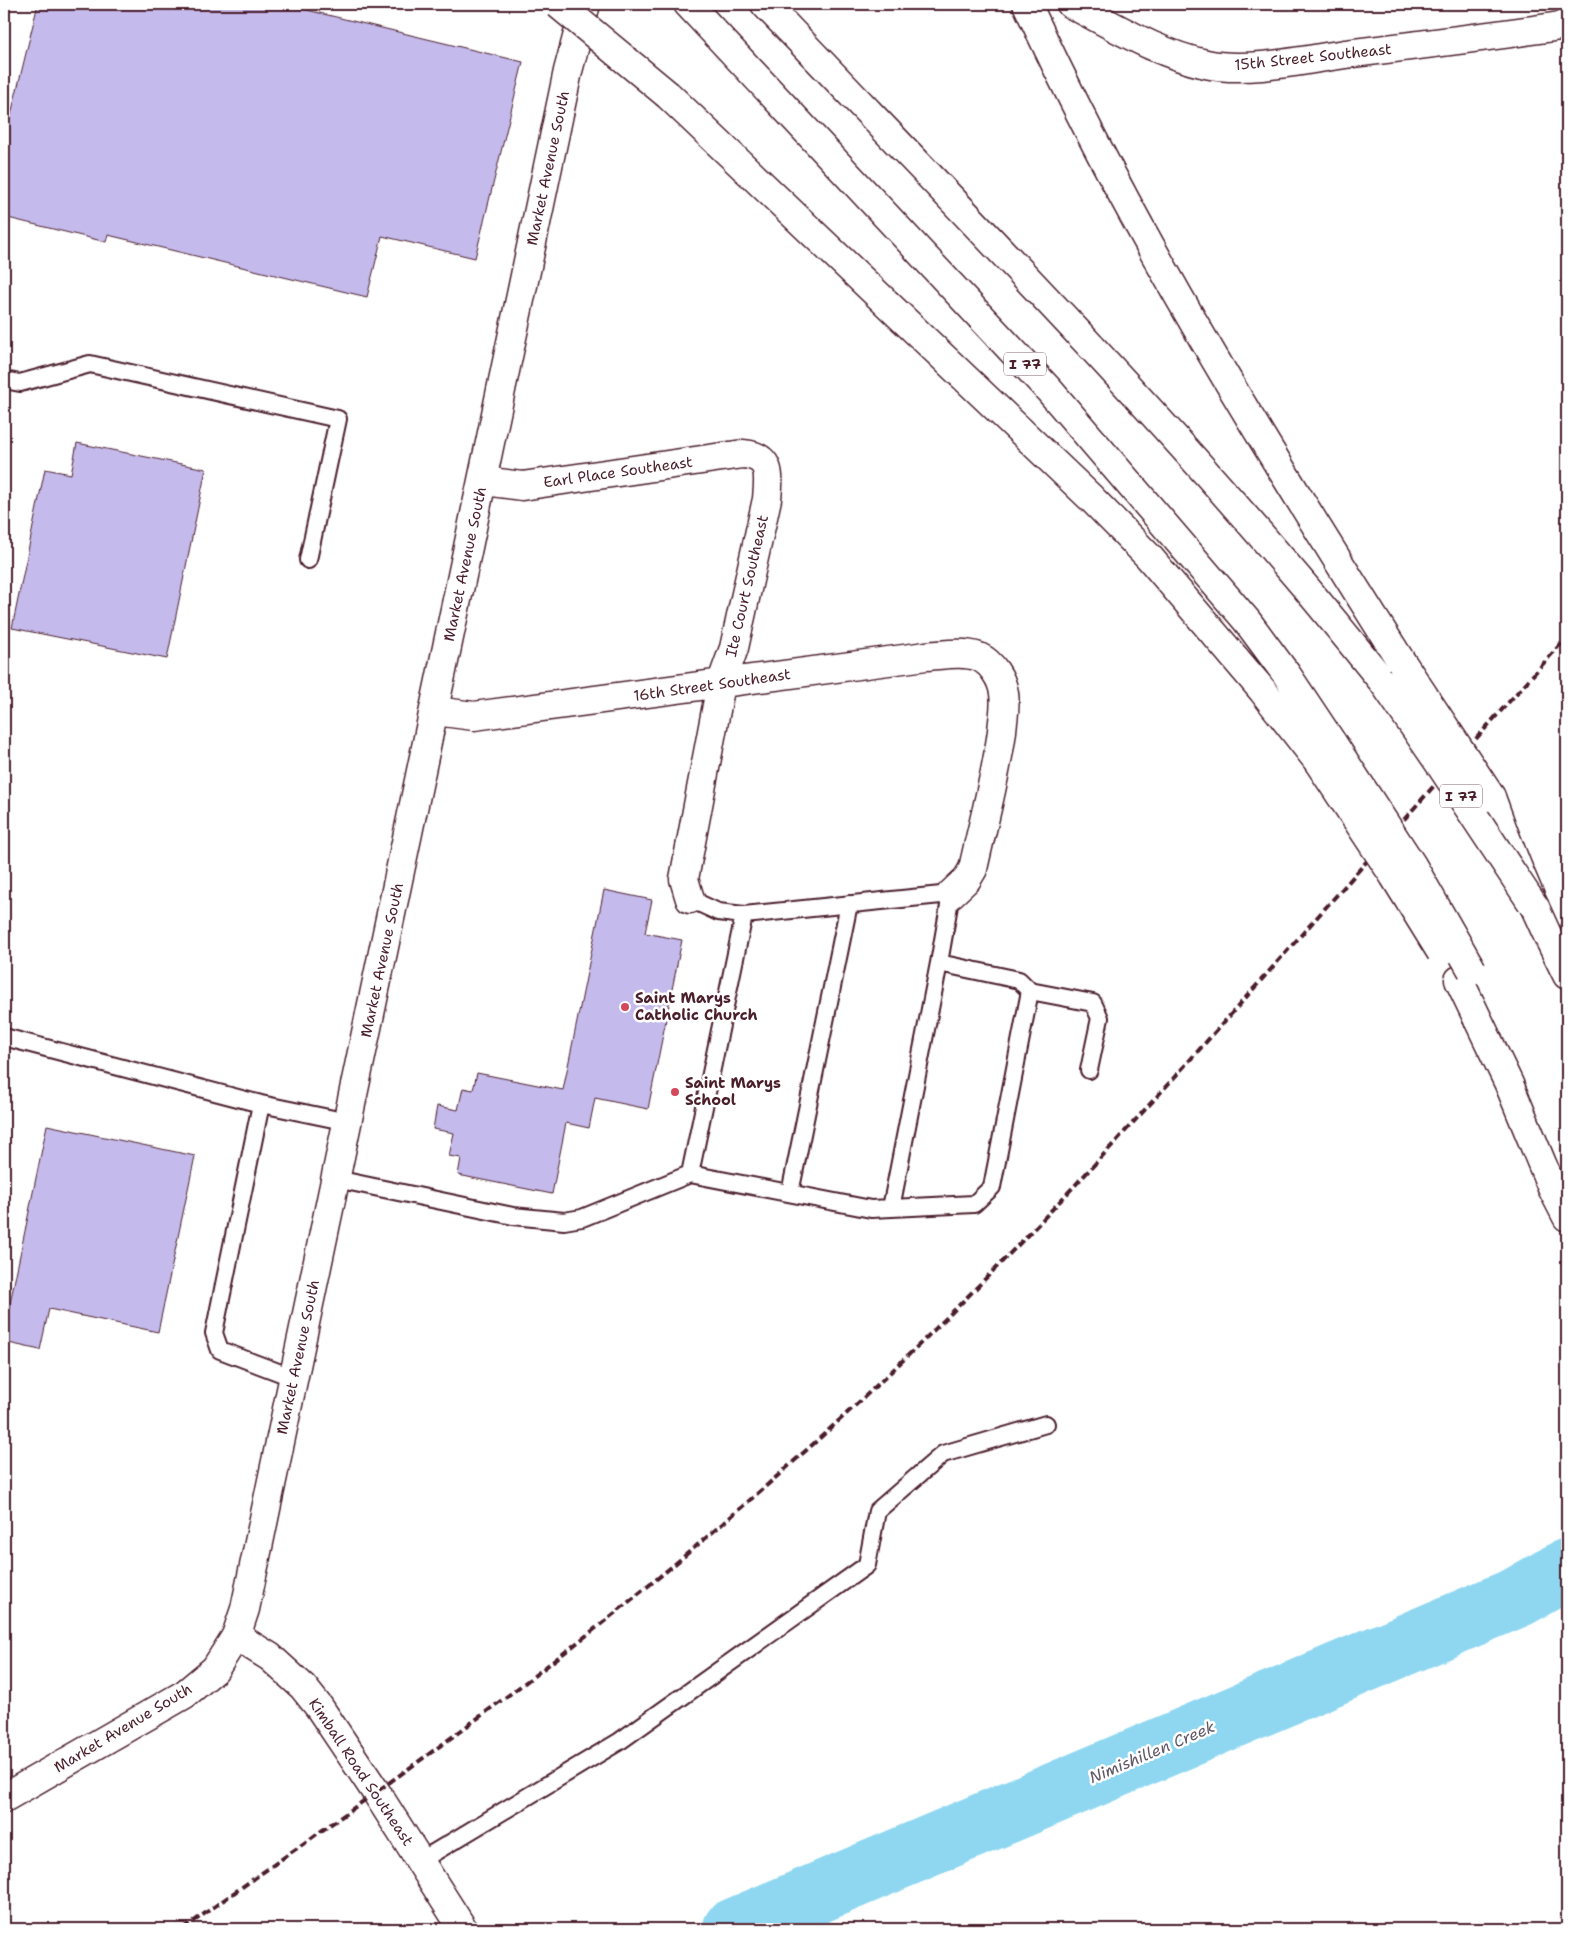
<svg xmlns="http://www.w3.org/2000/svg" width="1571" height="1933" viewBox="0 0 1571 1933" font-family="'Shantell Sans',sans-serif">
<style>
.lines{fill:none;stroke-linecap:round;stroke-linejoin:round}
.river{stroke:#8fd7f1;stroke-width:61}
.building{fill:#c5baec;stroke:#4a1f2b}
.service-casing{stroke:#4a1f2b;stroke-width:20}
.minor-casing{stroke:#4a1f2b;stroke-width:31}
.tertiary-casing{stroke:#4a1f2b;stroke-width:31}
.motorway-casing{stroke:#4a1f2b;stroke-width:31}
.service{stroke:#fff;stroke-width:16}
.minor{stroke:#fff;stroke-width:28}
.tertiary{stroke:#fff;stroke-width:28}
.motorway{stroke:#fff;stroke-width:28}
.rail{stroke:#4a1f2b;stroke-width:4;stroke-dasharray:8 4;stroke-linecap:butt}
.motorway-bridge-casing{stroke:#4a1f2b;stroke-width:31;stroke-linecap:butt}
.motorway-bridge{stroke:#fff;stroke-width:28}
.poi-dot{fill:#d1495b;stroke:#fff;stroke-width:2}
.labels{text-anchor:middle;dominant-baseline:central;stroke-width:5;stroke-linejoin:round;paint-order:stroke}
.shield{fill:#fff;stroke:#80626b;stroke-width:1}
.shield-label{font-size:14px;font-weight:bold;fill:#4a1f2b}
.street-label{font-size:15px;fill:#4a1f2b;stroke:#fff}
.poi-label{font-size:15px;font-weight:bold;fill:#4a1f2b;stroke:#fff;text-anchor:start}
.water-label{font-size:16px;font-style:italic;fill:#5f5666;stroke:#fff}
</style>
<rect width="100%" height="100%" fill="#fff"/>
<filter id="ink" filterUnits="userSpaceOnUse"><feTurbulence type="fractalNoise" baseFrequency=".02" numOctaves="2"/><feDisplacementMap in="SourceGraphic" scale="10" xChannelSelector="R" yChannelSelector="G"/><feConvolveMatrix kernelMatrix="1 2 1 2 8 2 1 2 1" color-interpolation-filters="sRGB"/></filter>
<g filter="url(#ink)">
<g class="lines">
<path class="river" d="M733,1929L1518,1597L1567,1569"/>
</g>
<path class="building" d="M38,4H282L523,62L475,258L382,236L367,297L108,235L106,242L4,217V143Z
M77,443L206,469L167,659L12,628L45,469L71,474Z
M604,890L652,900L645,933L682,940L648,1109L595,1098L589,1128L566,1123L552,1194L458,1175L461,1158L449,1156L454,1133L433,1129L437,1106L458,1110L463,1088L473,1090L477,1073L563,1090Z
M47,1125L195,1156L158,1332L49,1309L40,1350L4,1342V1332Z"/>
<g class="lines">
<g class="service-casing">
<path id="service" d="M4,380L20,383L90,364L338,419L308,560
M1030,991L1093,1003L1100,1018L1089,1070
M4,1037L261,1104L348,1122
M261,1104L214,1333L220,1350L294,1378
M690,1174L744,915
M336,1179L513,1216L564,1221L582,1218L690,1174L871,1209L974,1204L992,1187L1030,991L1019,980L939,963L951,894L744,915L718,912L690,899
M790,1193L849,904
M891,1208L939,963
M420,1861L620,1741L867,1565L877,1511L943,1454L1046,1424"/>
</g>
<g class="minor-casing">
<path id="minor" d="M483,481L522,486L743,454C772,456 769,476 767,499L734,648L721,684L684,879L690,899
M435,711L474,716L926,656C943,655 963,651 979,657C992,663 1002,679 1004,693C1006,706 1003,718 1002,731C996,777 983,823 973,869L967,879L951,894
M236,1636L270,1657L303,1687L319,1707L376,1792L463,1929"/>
</g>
<g class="tertiary-casing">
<path id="tertiary" d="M1071,4C1114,26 1158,54 1206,64C1246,73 1304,60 1345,54C1419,45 1494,36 1567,25
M4,1798L185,1694L215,1669L236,1636L245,1609L568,71L586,4"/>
</g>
<g class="motorway-casing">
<path id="motorway" d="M688,4L1049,390L1247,621L1287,675L1333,744
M765,4C942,190 1123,373 1290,569C1322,606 1353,645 1384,683
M1027,4C1133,234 1266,448 1401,661
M668,95L1091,498L1149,557L1263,691L1317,760
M1491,797C1512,858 1538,918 1567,975
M1459,980L1509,1084L1552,1188L1567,1217"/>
</g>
<use href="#service" class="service"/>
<use href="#minor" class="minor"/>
<use href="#tertiary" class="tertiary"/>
<use href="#motorway" class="motorway"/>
<path class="rail" d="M183,1929C302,1844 423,1761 539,1672C633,1601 723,1525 811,1446C970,1303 1114,1146 1256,986C1359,870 1463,753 1567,637"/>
<g class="motorway-bridge-casing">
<path id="motorway-bridge" d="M558,4L668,95
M1401,661L1491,797
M1384,683L1437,760L1536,909
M1333,744L1412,865L1472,970
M1317,760L1394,876L1441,952"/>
</g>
<use href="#motorway-bridge" class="motorway-bridge"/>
</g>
</g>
<g class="poi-dot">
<circle cx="625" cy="1007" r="5"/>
<circle cx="675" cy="1092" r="5"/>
</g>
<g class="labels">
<g class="shield">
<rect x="1004" y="352.5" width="42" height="23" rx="4"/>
<rect x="1440" y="784.5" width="42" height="23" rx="4"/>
</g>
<g class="shield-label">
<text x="1025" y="364">I 77</text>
<text x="1461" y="796">I 77</text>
</g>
<g class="street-label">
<text transform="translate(1313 57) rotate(-6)">15th Street Southeast</text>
<text transform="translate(548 168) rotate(-78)">Market Avenue South</text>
<text transform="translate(618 472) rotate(-8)">Earl Place Southeast</text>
<text transform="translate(465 564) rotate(-78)">Market Avenue South</text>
<text transform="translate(747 586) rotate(-77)">Ite Court Southeast</text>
<text transform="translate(712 685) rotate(-8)">16th Street Southeast</text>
<text transform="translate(382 960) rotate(-78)">Market Avenue South</text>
<text transform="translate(298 1357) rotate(-78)">Market Avenue South</text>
<text transform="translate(123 1728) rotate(-31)">Market Avenue South</text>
<text transform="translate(361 1772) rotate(56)">Kimball Road Southeast</text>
</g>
<g class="poi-label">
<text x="635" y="998">Saint Marys<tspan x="635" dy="17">Catholic Church</tspan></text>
<text x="685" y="1083">Saint Marys<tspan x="685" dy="17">School</tspan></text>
</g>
<g class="water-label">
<text transform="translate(1152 1752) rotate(-23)">Nimishillen Creek</text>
</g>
</g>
<rect width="1571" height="1933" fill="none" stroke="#fff" stroke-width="20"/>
<rect x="10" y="10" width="1551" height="1913" fill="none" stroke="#4a1f2b" stroke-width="2" filter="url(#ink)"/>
</svg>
